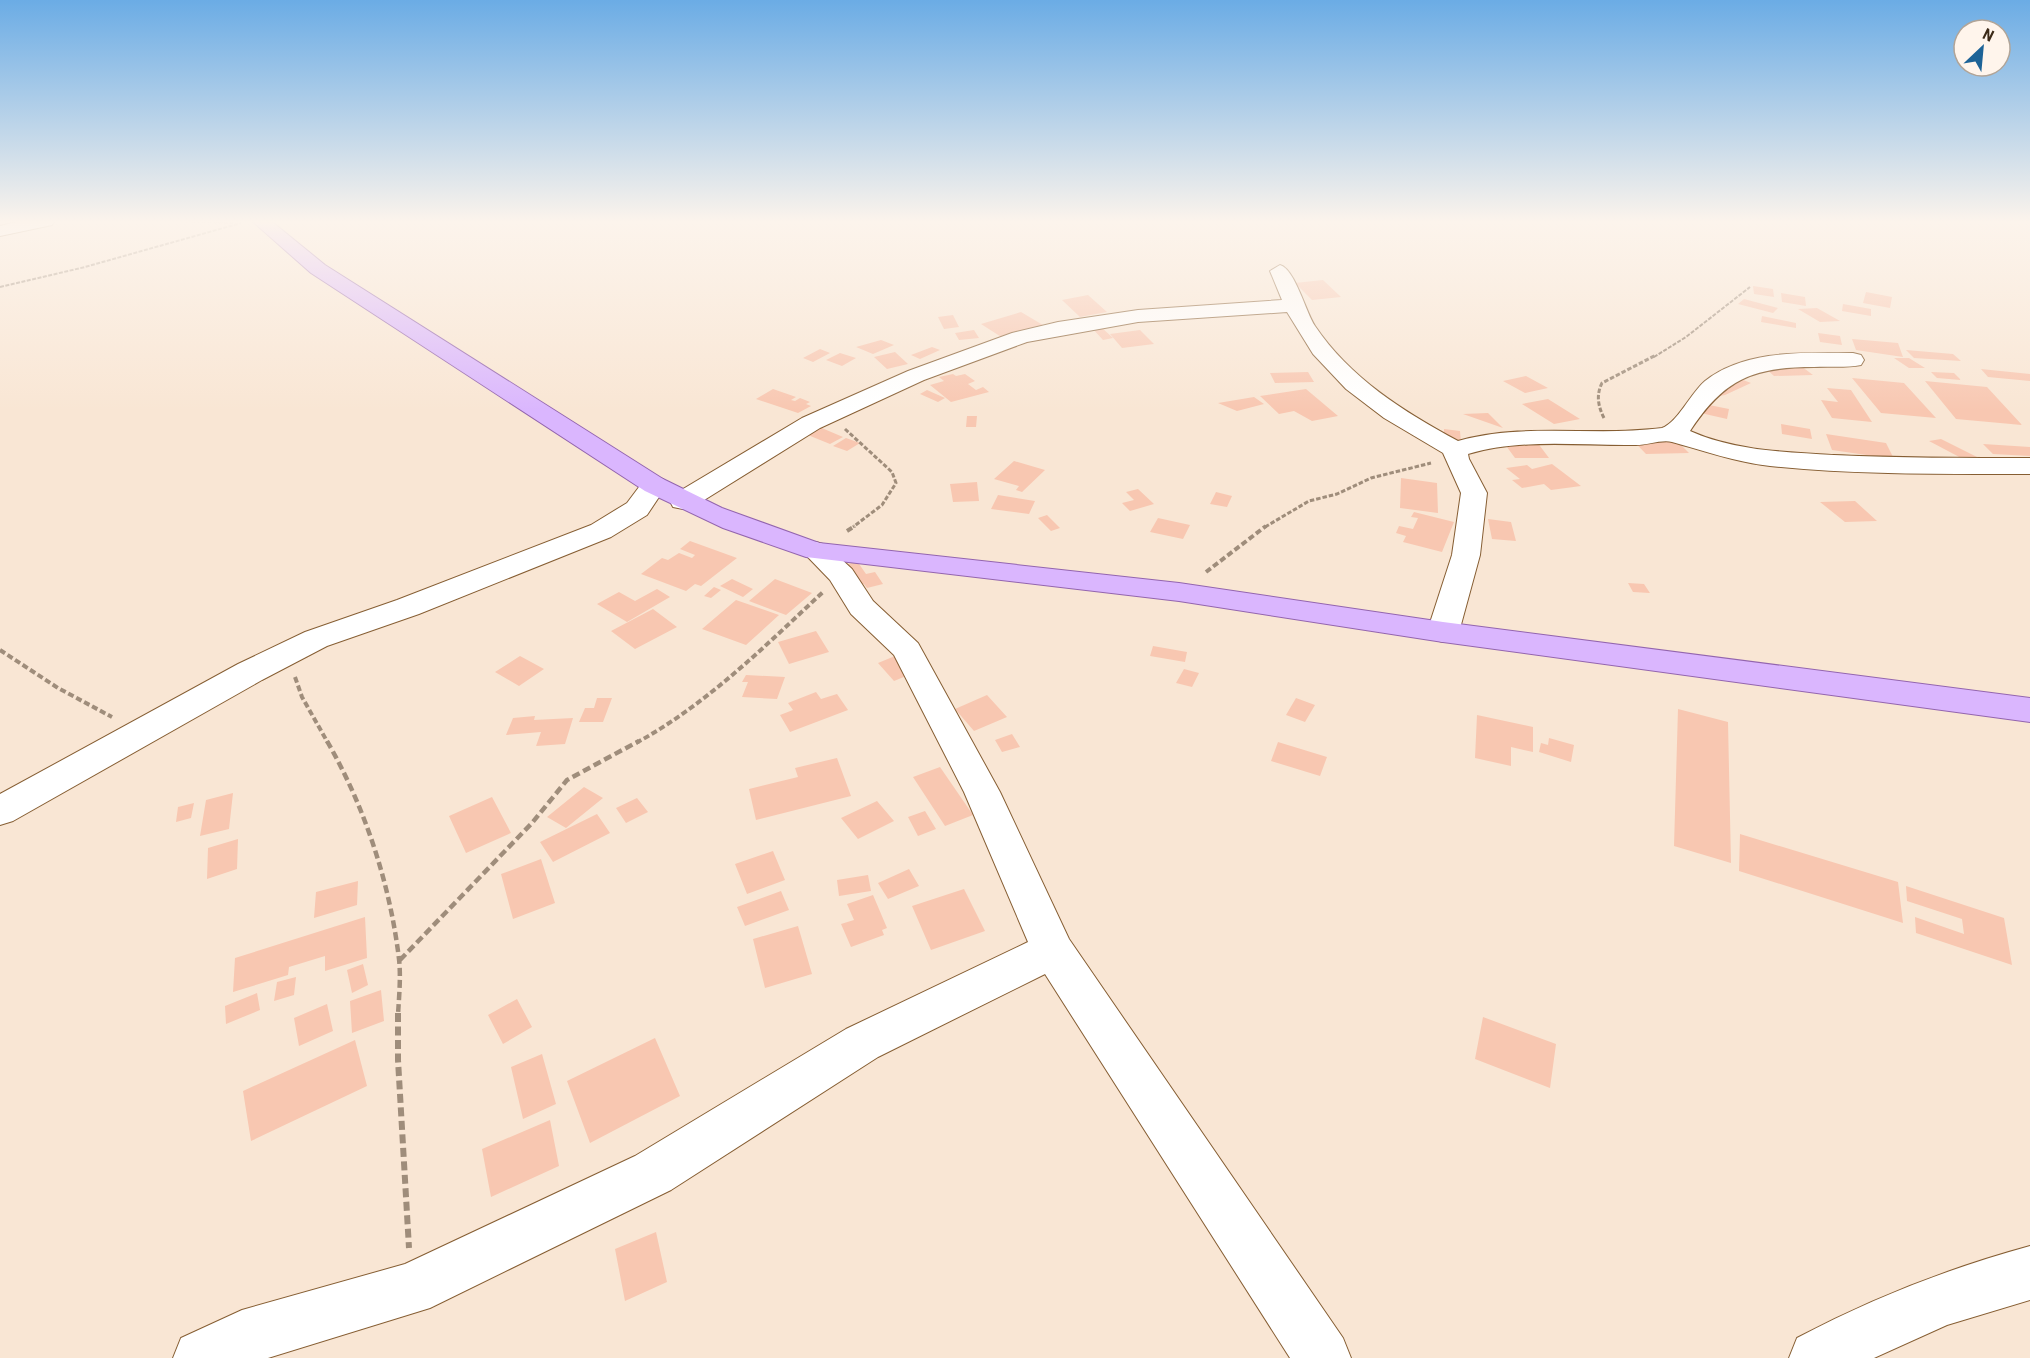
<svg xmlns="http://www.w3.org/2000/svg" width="2030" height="1358" viewBox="0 0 2030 1358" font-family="'Roboto Condensed',sans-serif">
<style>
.building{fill:#f8c7b1}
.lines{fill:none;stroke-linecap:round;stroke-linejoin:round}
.minor-casing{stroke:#865e33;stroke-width:2}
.major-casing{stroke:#9365ae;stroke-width:2}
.path-far4{stroke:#9f8d7b;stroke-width:2;stroke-dasharray:4 1.5;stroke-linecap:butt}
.path-far3{stroke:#9f8d7b;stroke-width:3;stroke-dasharray:4.5 2;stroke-linecap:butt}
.path-far2{stroke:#9f8d7b;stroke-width:4;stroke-dasharray:6 3;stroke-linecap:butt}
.path-far1{stroke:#9f8d7b;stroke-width:4.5;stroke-dasharray:8 4;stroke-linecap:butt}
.path{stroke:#9f8d7b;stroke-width:6;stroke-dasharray:9 4.5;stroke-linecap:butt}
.minor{fill:#fff;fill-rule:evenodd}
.major{fill:#dab6fe;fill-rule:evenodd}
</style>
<rect width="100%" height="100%" fill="#f9e6d4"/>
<path class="building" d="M1323,280L1341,297L1312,300L1295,283Z
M1753,286L1773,289L1774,297L1754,294Z
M1866,292L1892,297L1890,308L1863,303Z
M1781,293L1805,297L1806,306L1782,302Z
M1088,295L1107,312L1080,317L1062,300Z
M1744,299L1778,308L1773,313L1738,304Z
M1843,304L1871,309V316L1842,311Z
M1817,308L1840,321L1820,322L1798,309Z
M1021,312L1048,328L1006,340L981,324Z
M953,315L959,327L944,329L938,317Z
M1762,316L1796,323V328L1761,322Z
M1101,327L1113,338L1103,340L1092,328Z
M974,330L979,338L959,340L955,333Z
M1140,330L1154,344L1122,348L1110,334Z
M1818,333L1840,336L1842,345L1820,342Z
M1852,339L1898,343L1903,357L1856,350Z
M881,340L894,345L873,354L856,347Z
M932,347L940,350L920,359L911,355Z
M820,349L830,353L813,362L803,358Z
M1906,350L1953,354L1961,361L1914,358Z
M895,352L908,364L887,369L874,357Z
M840,353L856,358L842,366L826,360Z
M1894,358H1909L1925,368H1909Z
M1756,360H1793L1813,375L1774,376Z
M1981,369L2030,374V381L1988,377Z
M1308,372L1314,382L1275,383L1270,373Z
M1931,372L1954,373L1961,380L1937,378Z
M953,374L956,376L965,374L975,381L968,384L976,390L983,387L989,392L951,402L930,385L944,381L939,377Z
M1730,375L1751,383L1725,395L1705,399Z
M1526,376L1548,388L1525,393L1503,381Z
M1852,378L1904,383L1936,418L1881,413Z
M1925,381L1987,387L2022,425L1956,419Z
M1827,388L1851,390L1872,422L1832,418L1821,400L1838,402Z
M773,389L796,397L791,400L795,401L800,398L810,402L806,404L811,406L798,413L756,399Z
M1306,389L1338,416L1312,421L1294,411L1279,414L1260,396Z
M927,390L945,398L938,402L920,394Z
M1254,397L1264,404L1237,411L1218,403Z
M1548,399L1580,419L1554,424L1522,404Z
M1694,402L1729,409L1727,419L1692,411Z
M1488,413L1503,428L1463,414Z
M967,416H977L976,427H966Z
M1781,424L1810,429L1812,439L1782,434Z
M817,426L843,437L830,444L803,433Z
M1444,429L1460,431L1461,443L1444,440Z
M1667,431L1689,453L1646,454L1625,432Z
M1826,434L1886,443L1894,459L1832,450Z
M846,438L860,443L847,451L833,446Z
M1941,439L1977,457L1965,460L1929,441Z
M1537,442L1549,458H1515L1504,443Z
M1983,444L2030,447V456L1993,454Z
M1014,461L1045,470L1022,492L1016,490L1019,486L994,479Z
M1552,464L1581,486L1551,490L1544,484L1522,488L1512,480L1520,479L1506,468L1527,465L1532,469Z
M1401,478L1437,483L1438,513L1400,508Z
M977,482L979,501L953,502L950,484Z
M1138,489L1154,504L1130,511L1122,503L1134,500L1126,492Z
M1216,492L1232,496L1227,507L1210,504Z
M998,495L1035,501L1029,514L991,509Z
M1855,501L1877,521L1845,522L1820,502Z
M1414,512L1454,522L1442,552L1403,542L1406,536L1396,533L1399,526L1413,529L1418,518L1411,517Z
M1047,515L1060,528L1051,531L1038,518Z
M1158,518L1190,525L1183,539L1150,532Z
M1488,519L1511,522L1516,541L1492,539Z
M690,541L737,558L701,586L695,584L686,591L641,574L662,558L668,560L679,553L692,558L695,555L680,549Z
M857,561L866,574L875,572L883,584L867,588L864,584L856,586L843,566Z
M732,579L753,589L743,597L720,586Z
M775,579L812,593L786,615L749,601Z
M1628,583L1644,584L1650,593L1633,592Z
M714,587L721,590L711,598L704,596Z
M657,589L670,597L627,622L597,604L619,592L635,601Z
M736,600L779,615L746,645L702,629Z
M653,609L677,627L635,649L611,631Z
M816,631L829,652L789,664L778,642Z
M1153,646L1187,652L1185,662L1150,656Z
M520,656L544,669L519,686L495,672Z
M895,656L911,674L894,681L878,663Z
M1184,669L1199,673L1192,687L1176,683Z
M746,675L785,677L777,699L742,697L748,682H742Z
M816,692L821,699L837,694L848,710L790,732L780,715L793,710L788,703Z
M987,695L1007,717L974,731L955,709Z
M597,698H612L603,722H579L585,708H594Z
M1296,698L1315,705L1305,722L1286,715Z
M1678,709L1728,722L1731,863L1674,846Z
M1477,715L1533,727V752L1511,747V766L1475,758Z
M535,716L534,720L573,718L565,744L536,746L541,732L506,735L513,718Z
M1012,734L1020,747L1002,752L995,740Z
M1549,738L1574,745L1571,762L1539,752L1541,743L1548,745Z
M1278,742L1327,757L1320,776L1271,761Z
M837,758L851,796L756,820L749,789L798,777L795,768Z
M940,767L973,815L945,826L913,777Z
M584,787L603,798L566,828L547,817Z
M233,793L229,829L200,836L206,800Z
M492,797L511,833L466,853L449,816Z
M637,798L648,812L626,823L616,808Z
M877,801L894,821L858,839L841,818Z
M194,803L191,818L176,822L178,807Z
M925,811L936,829L918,836L908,817Z
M597,814L610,833L553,862L540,842Z
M1740,834L1898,882L1903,923L1739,871Z
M238,839L237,869L207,879L208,848Z
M773,851L785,880L747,894L735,864Z
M541,859L555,903L513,919L501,874Z
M909,869L919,886L888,899L878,883Z
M868,875L871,891L839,896L837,880Z
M358,881L357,905L314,918L316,892Z
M1906,886L2004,918L2012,965L1916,933L1915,917L1964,934L1962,919L1907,901Z
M964,889L985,931L931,950L912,906Z
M781,891L789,910L745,926L737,907Z
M873,895L887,928L882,930L884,935L851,947L841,924L854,920L847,904Z
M365,917L367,958L325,971V956L289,967L288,975L233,992L235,958Z
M798,926L812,974L765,988L753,939Z
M363,964L368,985L352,993L347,970Z
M296,977L294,995L274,1001L277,982Z
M381,990L384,1021L352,1033L350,1001Z
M257,993L260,1010L226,1024L225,1006Z
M517,999L532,1027L503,1044L488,1015Z
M327,1004L333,1031L299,1046L294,1018Z
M1483,1017L1556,1044L1550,1088L1475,1059Z
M655,1038L680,1096L590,1143L567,1081Z
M355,1040L367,1086L251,1141L243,1091Z
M542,1054L556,1104L523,1119L511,1067Z
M550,1120L559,1166L491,1197L482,1149Z
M656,1232L667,1282L625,1301L615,1249Z"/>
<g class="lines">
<g class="minor-casing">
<path id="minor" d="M20,221H54L52,225L0,236V226Z
M1280,265C1295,269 1306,313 1315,326C1350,378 1404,412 1458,441C1525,422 1594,437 1662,428C1678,422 1690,394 1705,381C1746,349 1804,353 1853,353L1861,355L1864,360L1861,365C1846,368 1830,366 1814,367C1753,367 1724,379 1690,431C1735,451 1785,452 1834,455C1899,458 1965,458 2030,458V474C1943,474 1856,475 1770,466C1735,462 1705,451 1672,442C1663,439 1647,445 1636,445C1581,446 1522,438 1468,454L1469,459L1487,493L1480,555L1459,632L1454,639L1443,642L1432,639L1427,632L1452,555L1461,493L1443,453L1384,418L1346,389L1313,354L1287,312L1138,322L1027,342L924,380L820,428L693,507L683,509L673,507L670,501L673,495L802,418L908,371L1012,333L1058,322L1138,310L1282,300L1270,271Z
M654,477L663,479L667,485L647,515L611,537L419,614L327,646L262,680L13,821L0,825V794L238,664L305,632L397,600L591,525L627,503L645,479Z
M816,542L826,545L852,569L873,601L918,643L1000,792L1069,939L1343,1338L1351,1358H1290L1045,974L878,1057L671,1190L430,1308L268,1358H173L181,1338L242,1310L405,1264L635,1156L846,1029L1028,942L964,792L894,655L851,614L830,580L802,551L806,545Z
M2030,1246V1300L1947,1325L1874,1358H1789L1797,1338C1871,1299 1949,1268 2030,1246Z"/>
</g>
<g class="major-casing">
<path id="major" d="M252,221H271L325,265L663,479L722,508L819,543L1179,583L1443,622L2030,698V722L1443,642L1179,601L806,557L723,528L645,491L311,273Z"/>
</g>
<path class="path-far4" d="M180,221L233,223
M0,287L85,267L241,223
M1654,357L1686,337L1750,287"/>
<path class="path-far3" d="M1604,418C1598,406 1596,395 1602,383L1656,355
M845,429L892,472L896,483L882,505L853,527
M1265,527L1309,501L1337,494L1371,478L1431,463"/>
<path class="path-far2" d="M847,531L855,526
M1206,572L1266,526
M0,650L58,688L112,717
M295,677L302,697L328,743
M636,743C706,705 765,646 823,592"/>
<path class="path-far1" d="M327,741C365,807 390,884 399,959C401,977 399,997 398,1015
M400,960L532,823L567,780L639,741"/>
<path class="path" d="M398,1013V1060L409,1248"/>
<use href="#minor" class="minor"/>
<use href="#major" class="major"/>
</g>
<linearGradient id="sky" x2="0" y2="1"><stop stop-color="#6bace5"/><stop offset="0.54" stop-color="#fcf4ec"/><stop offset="1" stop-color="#fcf4ec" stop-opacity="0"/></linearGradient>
<rect width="2030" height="411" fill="url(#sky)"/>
<g transform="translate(1982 48) rotate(26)"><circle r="28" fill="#fff5ec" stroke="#b1a497" stroke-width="1.5"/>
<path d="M0-4.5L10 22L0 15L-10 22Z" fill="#1d6397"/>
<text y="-9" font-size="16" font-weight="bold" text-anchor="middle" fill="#3c2a18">N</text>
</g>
</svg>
